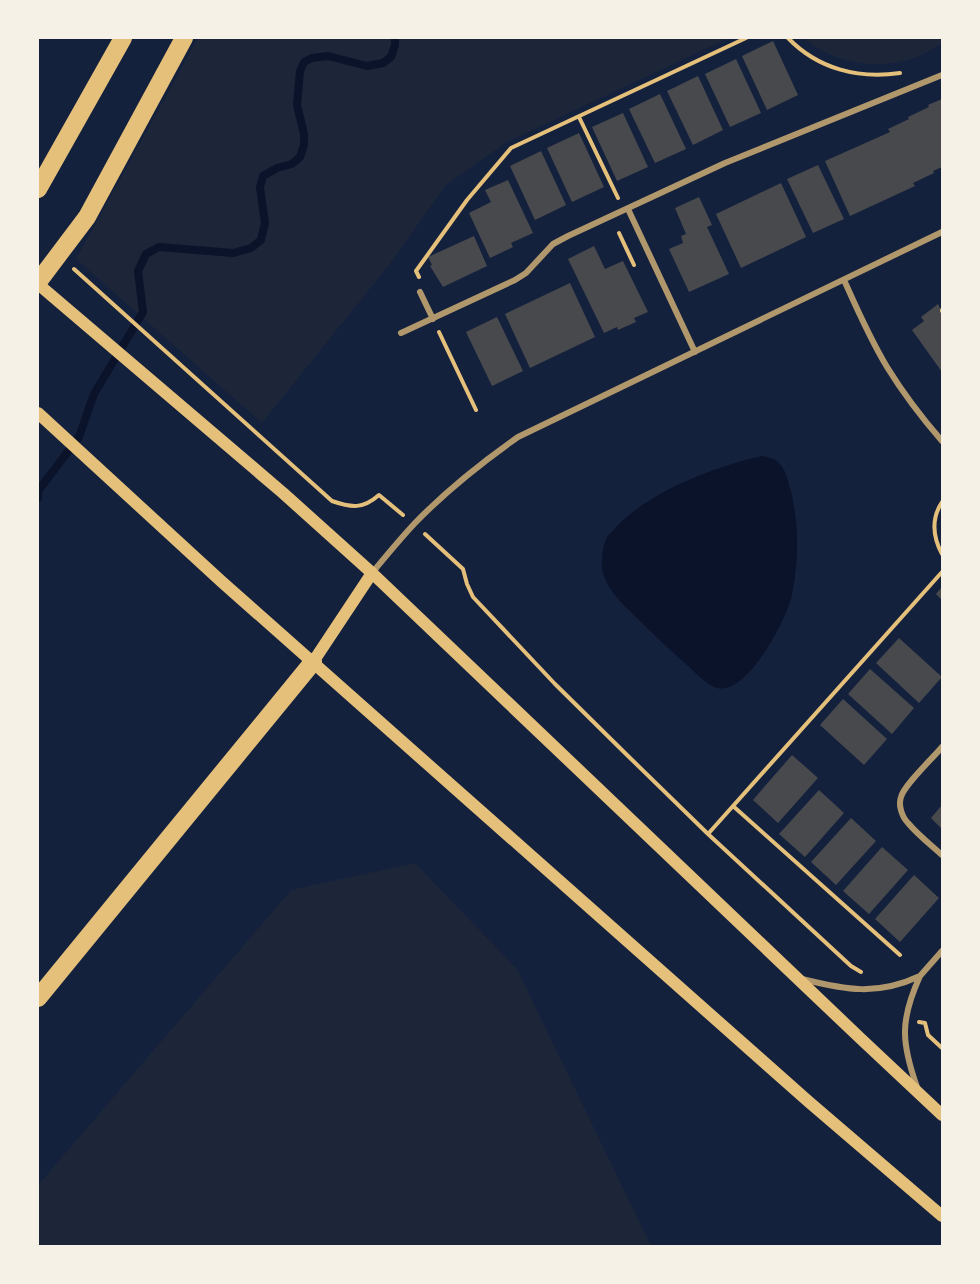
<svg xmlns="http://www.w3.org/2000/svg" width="980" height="1284" viewBox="0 0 980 1284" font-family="Ubuntu,sans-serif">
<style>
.green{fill:#1d2539}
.water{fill:#0b132b}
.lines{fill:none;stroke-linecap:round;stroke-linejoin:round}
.stream{stroke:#0b132b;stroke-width:8}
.building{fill:#48494c}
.path{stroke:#e5c07b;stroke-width:4}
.minor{stroke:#b1986c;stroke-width:6}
.secondary{stroke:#e5c07b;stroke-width:12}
.motorway{stroke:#e5c07b;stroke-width:18}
</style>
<rect width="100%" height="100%" fill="#14213d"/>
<path class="green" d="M198,38H729L507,142L446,185L389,265L262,423L76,259Z
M803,38H942V43C934,48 924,55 914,58C877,71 833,63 803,38Z
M415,863L517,969L651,1246H38V1185L291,890Z"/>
<path class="water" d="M762,456C770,457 776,459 781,465C787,473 788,483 791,491C799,526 799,559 792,595C787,619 747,696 717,688C706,685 696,673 688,666C671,651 654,635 638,619C624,605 608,592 603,573C601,568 602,564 602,559C602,553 604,543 607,537C609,534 614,530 616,527C650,491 714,467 762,456Z"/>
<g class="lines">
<path class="stream" d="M38,498V491L79,437L94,394L143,312L138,271L146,254L159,247L233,253L251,248L261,240L265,223L260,187L263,176L277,168L292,164L300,157L304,145V134L297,105L300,71L304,62L312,58L328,56L367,66L383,63L391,57L395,45V38"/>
</g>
<path class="building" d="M773,41L798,95L767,110L742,56Z
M736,59L761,113L730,127L705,74Z
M698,76L723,130L693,145L667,91Z
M660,94L686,149L655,163L629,109Z
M942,99V167L933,171L934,173L913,183L915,186L850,216L825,161L890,132L888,129L909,119L908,117L929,107L928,105Z
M623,113L648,167L617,181L592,127Z
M579,133L604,187L572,202L547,148Z
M541,151L566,205L535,220L510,166Z
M818,165L844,219L813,233L787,179Z
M508,180L533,233L511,243L513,247L490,258L469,213L491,202L485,190Z
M781,183L806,237L741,268L716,214Z
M699,197L712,225L707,227L729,274L689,292L669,249L683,243L681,236L686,234L675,208Z
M474,236L487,266L443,287L430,266L432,265L428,257Z
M594,246L605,269L623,261L648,312L634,318L636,322L618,330L617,327L604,333L568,259Z
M570,283L595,337L530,368L505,314Z
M938,304L942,312V372L912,330L924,321L921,317Z
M497,317L523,371L492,386L466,332Z
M942,587V600L936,594Z
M899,638L942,677L919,703L876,663Z
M870,669L914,708L892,734L848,694Z
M843,699L887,739L864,765L820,725Z
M792,755L818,778L778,823L753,800Z
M819,790L844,813L805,857L779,834Z
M942,805V829L931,818Z
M851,818L876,841L836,885L811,862Z
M882,847L908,870L869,914L843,891Z
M914,875L939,898L900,942L875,919Z"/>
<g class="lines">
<path class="path" d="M788,38C818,69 858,79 900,73
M579,117L618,198
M619,233L634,265
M74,269L332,501C352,508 363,509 379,495L403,515
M419,277L416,271L467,200L511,148L746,38
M942,311V310
M439,332L476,410
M942,502C931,519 933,537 942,554
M425,534L463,569L467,584L473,597L555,684L626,754L708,834L851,966L861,972
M733,806L900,955
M708,834L942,572
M919,1022L925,1023L928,1035L942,1048"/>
<path class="minor" d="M628,209L695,352
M844,280C857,309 870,339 887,367C903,393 922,418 942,441
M420,292L433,319
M401,333L515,280L526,273L553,244L568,236L725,163L942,75
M372,573C386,556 400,539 415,523C446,491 481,463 518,437L942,232
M942,747C933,758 904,785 901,797C898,805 902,817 908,823C918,835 931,845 942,855
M920,976L942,951
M802,979C846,990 877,996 920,976C900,1020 901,1042 917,1087"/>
<path class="secondary" d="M38,284L283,493L372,573L860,1038L942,1115
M38,413L222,582L809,1102L942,1216
M313,662L372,573"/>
<path class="motorway" d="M38,189L123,38
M38,282L87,217L184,38
M38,998L313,662"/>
</g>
<rect width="980" height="1284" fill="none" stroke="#f6f1e7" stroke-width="78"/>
</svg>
